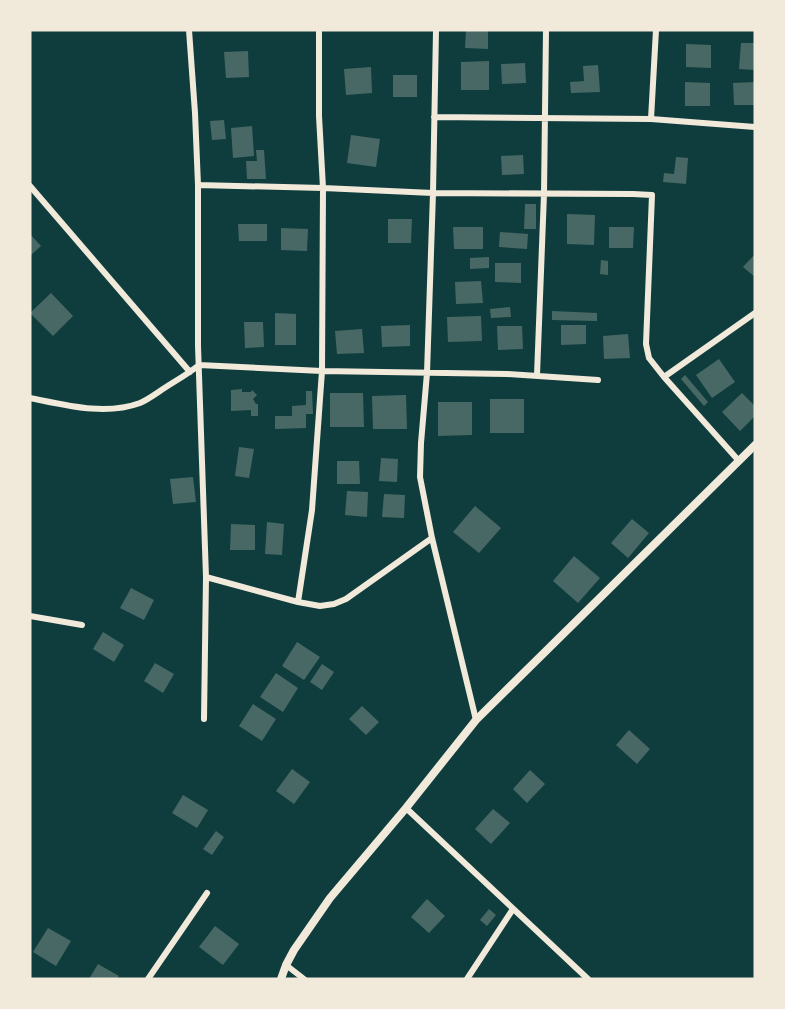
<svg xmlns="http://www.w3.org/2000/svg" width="785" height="1009" viewBox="0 0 785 1009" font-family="Ubuntu,sans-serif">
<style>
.building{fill:#486865}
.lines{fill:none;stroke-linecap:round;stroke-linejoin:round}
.minor{stroke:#f1e9da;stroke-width:6}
.tertiary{stroke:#f1e9da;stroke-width:8}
</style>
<rect width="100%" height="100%" fill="#0f3d3e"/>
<path class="building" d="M466,30H488V49L465,48Z
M741,43H755V70L739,69Z
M686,44L711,45V68L686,67Z
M248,51L249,77L226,78L224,52Z
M489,61V90H461V62Z
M525,63L526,83L502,84L501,64Z
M598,65L600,92L571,93L570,82L584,81L583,66Z
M371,67L372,93L346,95L344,69Z
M393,75H417V97H393Z
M685,82L710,83V106H685Z
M755,82V105H734L733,83Z
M224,120L226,139L212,140L210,121Z
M252,126L254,156L233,158L231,128Z
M351,135L380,139L376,167L347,163Z
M256,150H264L266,179H247L246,161H257Z
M523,155L524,174L502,175L501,156Z
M676,157L688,158L686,184L663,182L664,173L674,174Z
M525,204H536V229H524Z
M567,214L595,215L594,245L567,244Z
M388,219H412L411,243H388Z
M238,224H267V241H239Z
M453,227H483V249H454Z
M609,227H634L633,248H609Z
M281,228L308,229L307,251L281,250Z
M500,232L528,234L527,249L499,247Z
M30,234L41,246L30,256Z
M755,254V277L743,267Z
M489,257V268L470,269V258Z
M601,260L608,261V275L600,274Z
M495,263H521V283L495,282Z
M481,281L483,303L456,304L455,282Z
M51,293L73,316L53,336L30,313Z
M510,307L511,317L491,318L490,309Z
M552,311L597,313V321L552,320Z
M275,313L296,314V345H275Z
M481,316L482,341L448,342L447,317Z
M244,322H263L264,347L245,348Z
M410,325V346L382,347L381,326Z
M561,325H586V344L561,345Z
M497,326H522L523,349L498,350Z
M362,329L364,353L337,354L335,331Z
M628,334L630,358L604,359L603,336Z
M719,359L735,382L712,398L696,375Z
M685,375L708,402L704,406L681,379Z
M242,389V392H251L252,390L257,395L253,399L256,404H258V416H251V410L231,411V390Z
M306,391H312L313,414H306V428L275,429V416H292V406L306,405Z
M330,393H363L364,427H330Z
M742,393L755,406V416L740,431L722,412Z
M406,395L407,429H373L372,396Z
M490,399H524V433H490Z
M438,402H472V435L438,436Z
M239,447L254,449L249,478L235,476Z
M381,458L398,459L397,482L379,481Z
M337,461H359L360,484H337Z
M193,477L196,502L173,504L170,479Z
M347,491L368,492L367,517L345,515Z
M384,494L405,495L404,518L382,517Z
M475,506L501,528L479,553L453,532Z
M632,519L649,533L628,558L611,543Z
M267,522L284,524L282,555L265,554Z
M231,524L255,525V550H230Z
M574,556L600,578L578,603L553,581Z
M131,588L154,600L144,620L120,608Z
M103,632L124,645L114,662L93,649Z
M297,642L320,657L304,680L282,666Z
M155,663L174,674L163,693L144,681Z
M322,664L334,672L322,690L310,682Z
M276,673L298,688L283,712L260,697Z
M253,704L276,719L262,741L239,726Z
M362,706L379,722L366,735L349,719Z
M629,730L650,749L637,764L616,745Z
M292,769L310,782L294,804L276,791Z
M530,770L545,784L527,803L513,789Z
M183,795L208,810L197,828L172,813Z
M493,809L510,823L491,844L475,829Z
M216,831L224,837L212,855L203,849Z
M427,899L445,916L429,933L411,917Z
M489,909L496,915L487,926L480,920Z
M215,926L239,944L223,965L199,947Z
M48,928L71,941L56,966L33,952Z
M98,964L119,976L117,979H89Z"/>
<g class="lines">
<path class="minor" d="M189,30L195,113L198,185V346L206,577L204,719
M436,30L433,193L427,373L421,443L420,477L432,538L476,720
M434,117L651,119L755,127
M651,119L656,30
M198,185L323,188L433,193L633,194L652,195L646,344L649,358L664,377L739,461
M30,186L190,372
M537,375L544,194L546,30
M664,377L755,313
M30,398C65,405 105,416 140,403C147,400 154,395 160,391C173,382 187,375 199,365L322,371L507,374L598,380
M206,577L298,602L320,606L334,604L346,599L432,538
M298,602L312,510L322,371L323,188L319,116V30
M30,616L82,625
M406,808L588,979
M286,965L304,979
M148,979L207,893
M467,979L513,909"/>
<path class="tertiary" d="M281,979L286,965L294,950L330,898L406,808L476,720L755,445"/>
</g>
<rect width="785" height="1009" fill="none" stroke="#f1e9da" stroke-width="63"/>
</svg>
